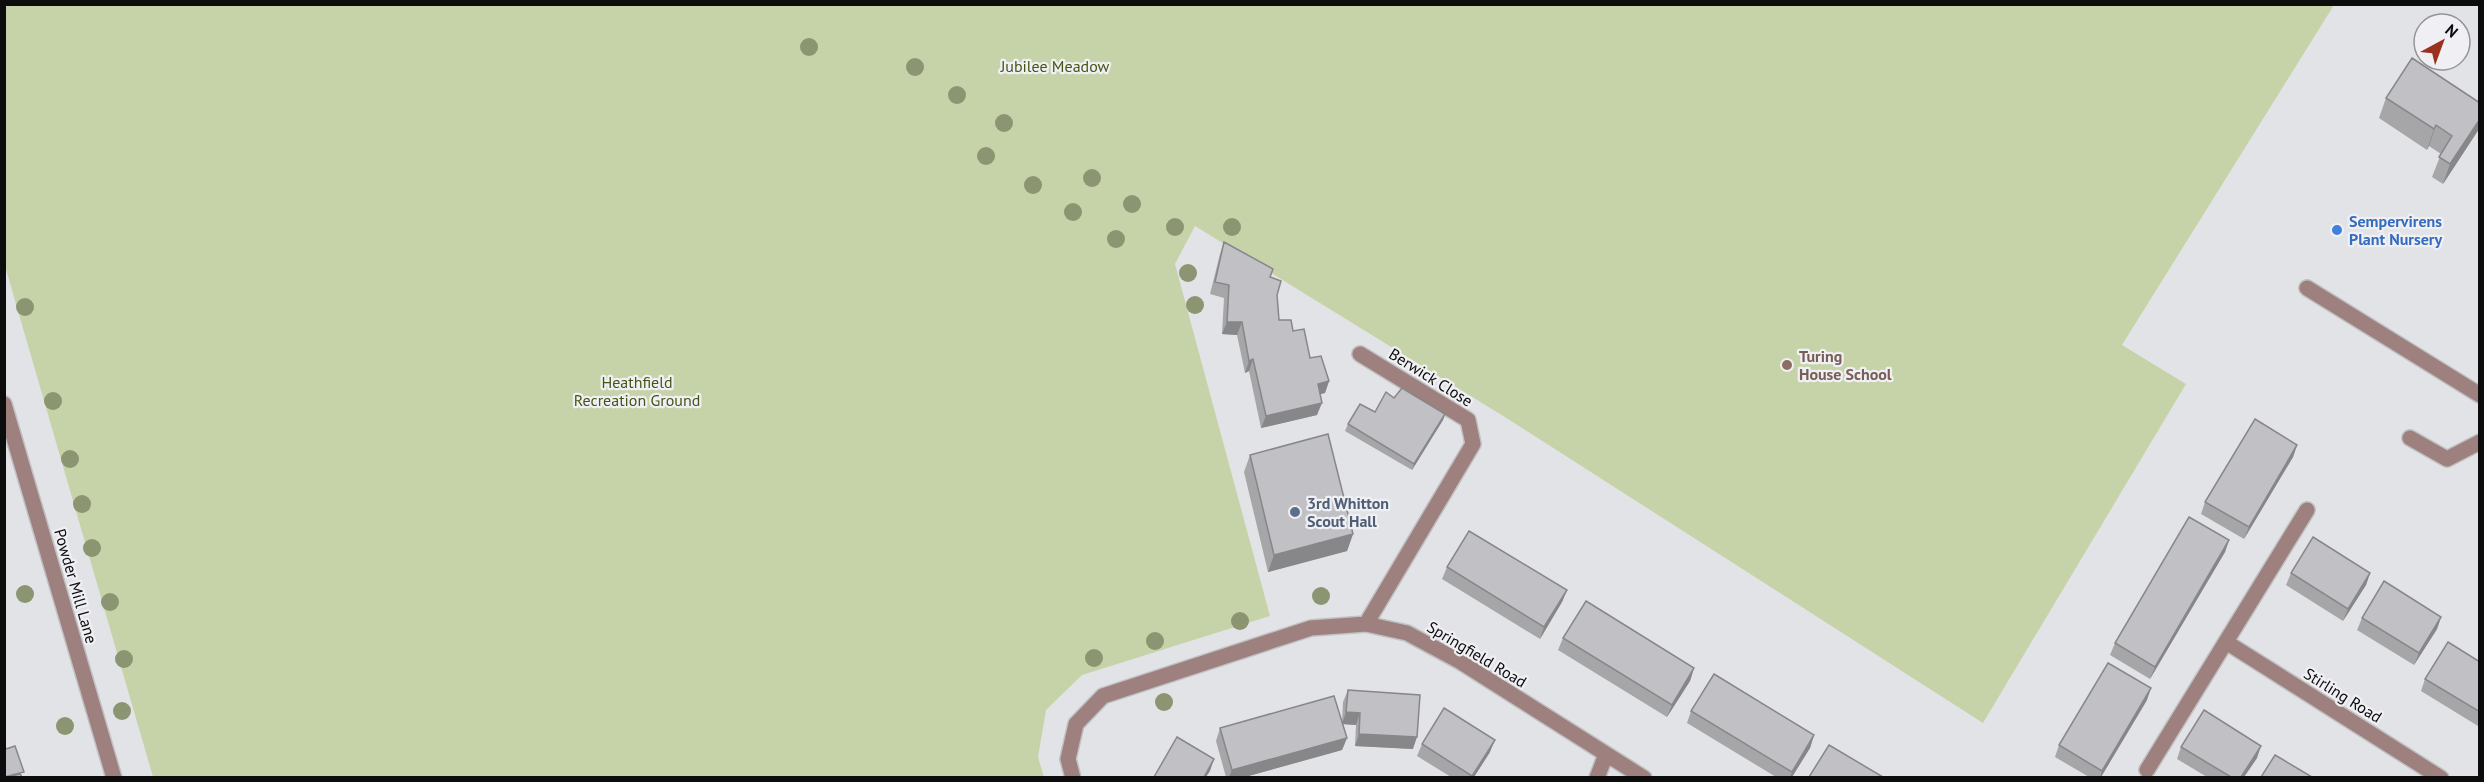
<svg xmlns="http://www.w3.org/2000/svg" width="2484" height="782" viewBox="0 0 2484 782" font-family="'PT Sans',sans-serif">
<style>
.green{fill:#c6d3a9}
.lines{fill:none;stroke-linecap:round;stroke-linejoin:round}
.minor-casing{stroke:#c0c1c3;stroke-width:18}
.minor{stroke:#9e807f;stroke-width:15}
.tree{fill:#8c9572}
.wall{fill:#a6a6a9}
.shaded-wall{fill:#87878a}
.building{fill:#c1c1c5;stroke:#87878a;stroke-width:1.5}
.shop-dot{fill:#3f7fe0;stroke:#f0f0f4;stroke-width:2}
.education-dot{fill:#8d6e63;stroke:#f0f0f4;stroke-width:2}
.service-dot{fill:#5c6f8a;stroke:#f0f0f4;stroke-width:2}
.labels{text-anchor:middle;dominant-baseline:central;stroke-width:4.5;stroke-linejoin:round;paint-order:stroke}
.park-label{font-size:16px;fill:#455514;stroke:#f0f0f4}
.shop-label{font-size:16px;font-weight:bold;fill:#366cbe;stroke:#f0f0f4;text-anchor:start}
.education-label{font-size:16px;font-weight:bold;fill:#785e54;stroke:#f0f0f4;text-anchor:start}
.street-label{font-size:16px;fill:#0c0c0d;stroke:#f0f0f4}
.service-label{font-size:16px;font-weight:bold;fill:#4e5e75;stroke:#f0f0f4;text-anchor:start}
</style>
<rect width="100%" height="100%" fill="#e2e3e6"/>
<path class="green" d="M5,5H2334L2122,345L2186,384L1983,723L1508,419L1195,226L1175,264L1270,616L1082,675L1046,710L1038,757L1044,777H153L5,266Z"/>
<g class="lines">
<g class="minor-casing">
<path id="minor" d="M2307,288L2480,395
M1360,354L1468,420L1473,444L1366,624
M4,404L114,778
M2410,438L2447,459L2480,442
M2226,642L2441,778
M2147,770L2307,510
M1073,778L1068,759L1076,724L1103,696L1311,628L1366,624L1407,633L1459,661L1644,778
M1597,778L1606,754"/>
</g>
<use href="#minor" class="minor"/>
</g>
<g class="tree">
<circle cx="809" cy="47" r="9"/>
<circle cx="915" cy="67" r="9"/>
<circle cx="957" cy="95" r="9"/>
<circle cx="1004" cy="123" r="9"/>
<circle cx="986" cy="156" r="9"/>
<circle cx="1092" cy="178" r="9"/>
<circle cx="1033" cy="185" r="9"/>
<circle cx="1132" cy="204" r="9"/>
<circle cx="1073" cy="212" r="9"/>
<circle cx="1175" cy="227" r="9"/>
<circle cx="1232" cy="227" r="9"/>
<circle cx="1116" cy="239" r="9"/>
<circle cx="1188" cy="273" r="9"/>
<circle cx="1195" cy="305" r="9"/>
<circle cx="25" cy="307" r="9"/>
<circle cx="53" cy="401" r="9"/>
<circle cx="70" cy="459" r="9"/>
<circle cx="82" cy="504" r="9"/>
<circle cx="92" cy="548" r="9"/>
<circle cx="25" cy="594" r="9"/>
<circle cx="1321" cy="596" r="9"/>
<circle cx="110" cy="602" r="9"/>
<circle cx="1240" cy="621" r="9"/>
<circle cx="1155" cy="641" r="9"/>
<circle cx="1094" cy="658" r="9"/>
<circle cx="124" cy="659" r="9"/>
<circle cx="1164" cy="702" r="9"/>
<circle cx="122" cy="711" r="9"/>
<circle cx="65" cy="726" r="9"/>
</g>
<path class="wall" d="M2386,98L2479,129L2443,184L2432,177L2441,154L2429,146L2427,150L2379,118Z
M1224,242L1270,277L1277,295L1279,320L1293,331L1310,358L1329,381L1325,393L1320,394L1317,415L1261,428L1249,371L1245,373L1237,335L1222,334L1224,298L1210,294L1220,254Z
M1394,398L1445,414L1443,420L1412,470L1345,431L1348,424L1375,412Z
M2297,445L2293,457L2244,539L2201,514L2205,502Z
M1250,455L1353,534L1347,551L1268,572L1244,472Z
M2229,540L2225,552L2150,679L2110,655L2115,643Z
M1447,567L1567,590L1562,602L1540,639L1442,579Z
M2291,573H2370L2366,585L2343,621L2286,585Z
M2441,617L2437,629L2414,665L2357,630L2362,618Z
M1563,638L1694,668L1690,681L1667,717L1558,650Z
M2480,662V724L2478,726L2421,691L2425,679Z
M1348,690L1413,749L1355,746L1356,725L1343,724L1347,738L1342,750L1245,777H1226L1216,741L1220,728L1342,722L1343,702Z
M2147,700L2101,777H2089L2055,757L2059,745Z
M1691,711L1814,735L1810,748L1792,777H1776L1687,723Z
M1422,744L1490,752L1474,777H1451L1417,756Z
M2181,747L2257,758L2244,777H2207L2177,759Z"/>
<path class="shaded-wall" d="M2480,119L2479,129L2443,184L2450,164Z
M2436,125L2429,146L2427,150L2434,129Z
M1227,322H1242L1237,335L1222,334Z
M1253,359L1249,371L1245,373L1249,361Z
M1329,381L1325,393L1313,396L1318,384Z
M1322,403L1317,415L1261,428L1266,416Z
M1445,414L1443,420L1412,470L1414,464Z
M2297,445L2293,457L2244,539L2249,527Z
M1353,534L1347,551L1268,572L1274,555Z
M2229,540L2225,552L2150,679L2155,667Z
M2370,573L2366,585L2343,621L2348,609Z
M1567,590L1562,602L1540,639L1544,627Z
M2441,617L2437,629L2414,665L2419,653Z
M1694,668L1690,681L1667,717L1672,705Z
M2151,688L2147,700L2101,777H2100L2102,771Z
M1346,712L1360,713L1356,725L1342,724Z
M1359,734L1417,737L1413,749L1355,746Z
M1814,735L1810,748L1792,777H1790L1792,772Z
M1347,738L1342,750L1245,777H1229L1232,770Z
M1495,740L1490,752L1474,777H1471Z
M2261,746L2257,758L2244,777H2241Z
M1214,759L1210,771L1206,777H1204Z"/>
<path class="building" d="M2412,58L2480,103V119L2450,164L2439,157L2452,136L2436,125L2434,129L2386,98Z
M1224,242L1273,269L1270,277L1281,281L1277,295L1279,320H1291L1293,331L1304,329L1310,358L1321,356L1329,381L1318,384L1322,403L1266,416L1253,359L1249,361L1242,322H1227L1229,285L1215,282Z
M1402,388L1445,414L1414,464L1348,424L1360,404L1375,412L1386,392L1394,398Z
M2255,419L2297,445L2249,527L2205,502Z
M1328,434L1353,534L1274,555L1250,455Z
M2189,517L2229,540L2155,667L2115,643Z
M1469,531L1567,590L1544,627L1447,567Z
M2313,537L2370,573L2348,609L2291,573Z
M2384,581L2441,617L2419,653L2362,618Z
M1586,601L1694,668L1672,705L1563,638Z
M2448,642L2480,662V712L2425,679Z
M2108,663L2151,688L2102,771L2059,745Z
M1714,674L1814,735L1792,772L1691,711Z
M1348,690L1420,695L1417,737L1359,734L1360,713L1346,712Z
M1334,696L1347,738L1232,770L1220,728Z
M1444,708L1495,740L1472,776L1422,744Z
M2204,710L2261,746L2241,777H2231L2181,747Z
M1177,737L1214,759L1204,777H1154Z
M4,743L6,749L15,746L24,772L4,777Z
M1829,745L1883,777H1809Z
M2275,755L2312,777H2261Z
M20,774L22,777H8Z"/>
<circle class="shop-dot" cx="2337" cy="230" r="6"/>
<circle class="education-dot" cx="1787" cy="365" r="6"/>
<circle class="service-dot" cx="1295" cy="512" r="6"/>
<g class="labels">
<g class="park-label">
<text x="1055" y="66">Jubilee Meadow</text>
<text x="637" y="382">Heathfield<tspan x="637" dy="18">Recreation Ground</tspan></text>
</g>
<g class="shop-label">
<text x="2349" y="221">Sempervirens<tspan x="2349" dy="18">Plant Nursery</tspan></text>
</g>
<g class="education-label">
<text x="1799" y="356">Turing<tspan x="1799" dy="18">House School</tspan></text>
</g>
<g class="street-label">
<text transform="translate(1431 377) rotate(32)">Berwick Close</text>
<text transform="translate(76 586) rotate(74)">Powder Mill Lane</text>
<text transform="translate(1477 654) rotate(31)">Springfield Road</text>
<text transform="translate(2343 695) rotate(32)">Stirling Road</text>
</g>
<g class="service-label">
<text x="1307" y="503">3rd Whitton<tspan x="1307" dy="18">Scout Hall</tspan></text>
</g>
</g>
<rect width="2484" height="782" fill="none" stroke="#0c0c0d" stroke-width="12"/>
<g transform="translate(2442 42) rotate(41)"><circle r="28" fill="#f0f0f4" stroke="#959598" stroke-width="1.5"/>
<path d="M0-4.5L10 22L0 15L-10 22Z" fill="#9a301f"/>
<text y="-9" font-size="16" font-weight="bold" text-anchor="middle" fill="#0c0c0d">N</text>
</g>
</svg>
